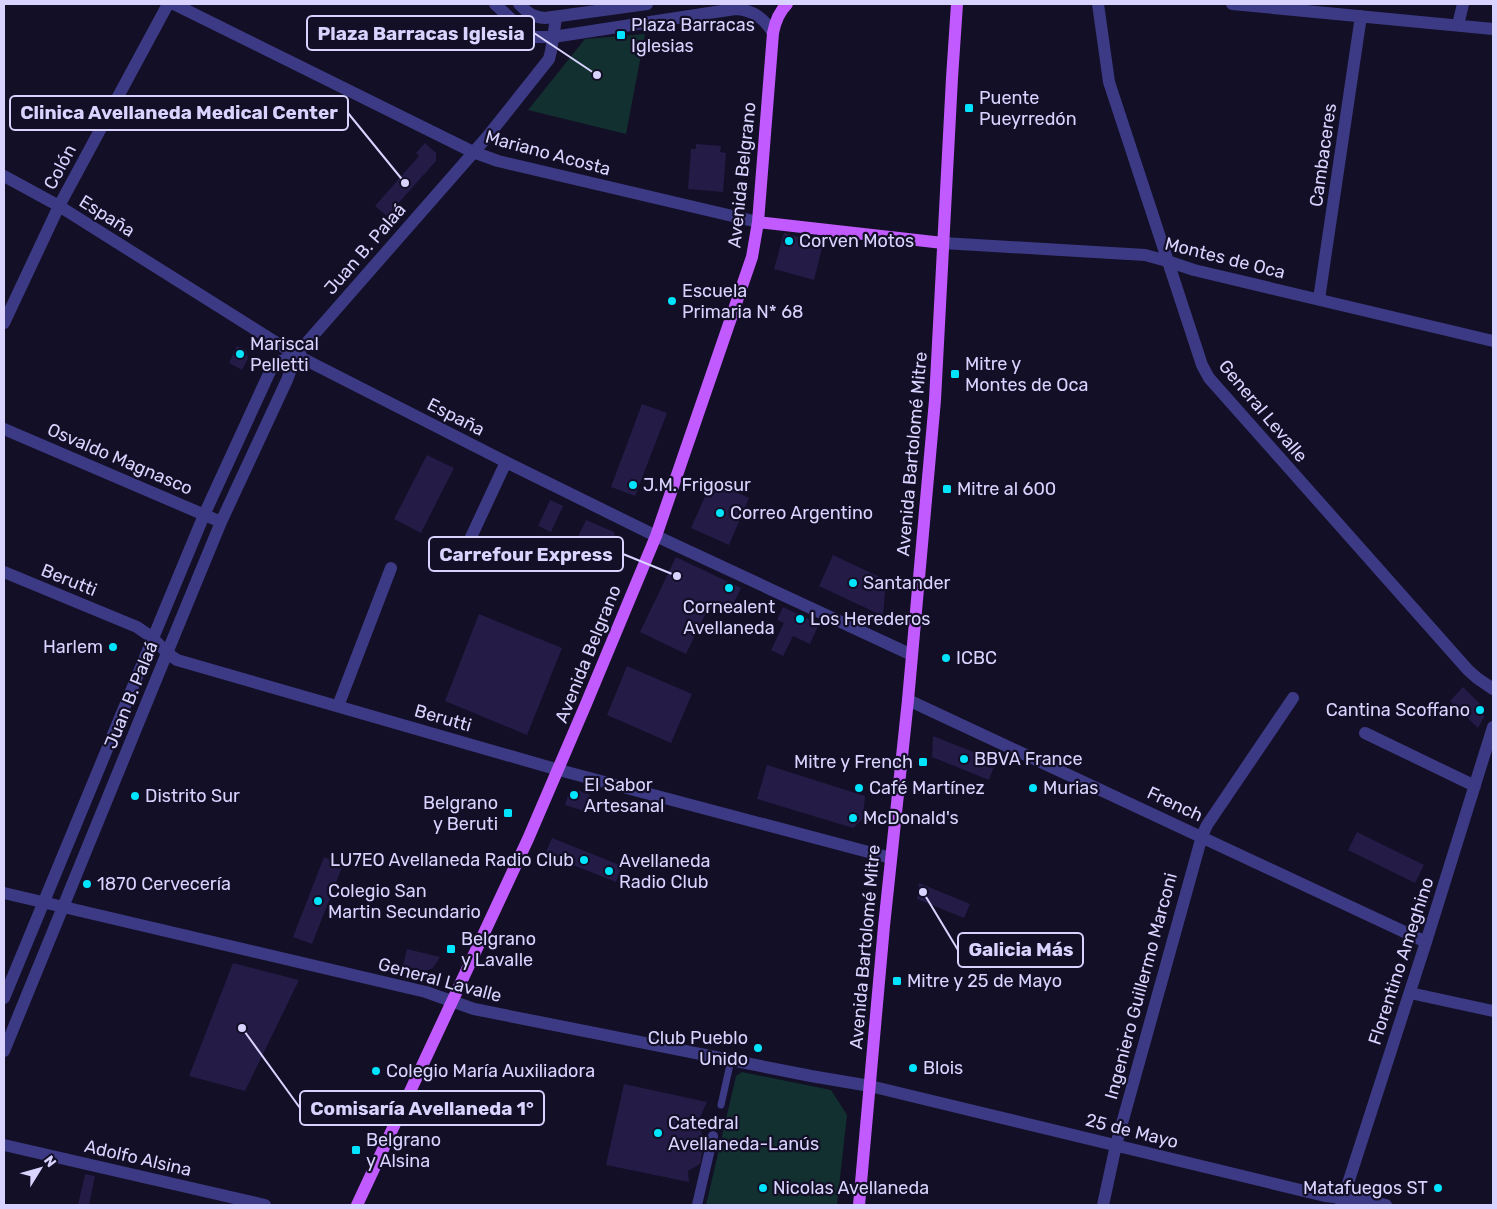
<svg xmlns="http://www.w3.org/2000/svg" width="1497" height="1209" viewBox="0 0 1497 1209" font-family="Rubik,sans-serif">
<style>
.green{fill:#12302f}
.building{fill:#241b47}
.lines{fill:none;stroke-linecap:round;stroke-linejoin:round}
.service{stroke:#3d3a85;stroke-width:7}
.pedestrian{stroke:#3d3a85;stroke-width:10}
.minor{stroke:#3d3a85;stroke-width:12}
.tertiary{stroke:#3d3a85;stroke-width:12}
.primary{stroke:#c25bff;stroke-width:12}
.poi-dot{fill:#00e5ff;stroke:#130f26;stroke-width:2}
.labels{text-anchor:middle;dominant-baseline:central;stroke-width:4.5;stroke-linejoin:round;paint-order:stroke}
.poi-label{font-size:18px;fill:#d9d4ff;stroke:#130f26;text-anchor:start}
.street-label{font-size:18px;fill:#d9d4ff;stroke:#130f26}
.leader{fill:none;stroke:#d9d4ff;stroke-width:2}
.callout-dot{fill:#d9d4ff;stroke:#130f26;stroke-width:2}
.callout{fill:#130f26;stroke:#d9d4ff;stroke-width:2}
.callout-label{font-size:19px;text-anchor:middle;font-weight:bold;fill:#d9d4ff}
</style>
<rect width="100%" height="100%" fill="#130f26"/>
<path class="green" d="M645,34L626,134L528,110L585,39Z
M742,1072L831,1090L847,1115L837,1205H706L736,1076Z"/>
<path class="building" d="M425,143L436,153V161L387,216L375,206L419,156L416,153Z
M696,144L721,146L720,152L726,153L723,192L688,189L691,149H696Z
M784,233L823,244L814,280L774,269Z
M237,346L246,350L248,358L242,370L229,363Z
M642,404L667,413L635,496L611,487Z
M427,455L454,468L421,533L394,519Z
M705,478L749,498L729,545L691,528L706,494L700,490Z
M550,500L563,506L551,532L538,526Z
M586,520L614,532L616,539L608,556L576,541Z
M833,555L886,580L883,616L819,586Z
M676,557L741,588L728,615L709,606L686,654L640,632Z
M783,607L819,624L810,644L793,636L783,656L771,650L784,623L777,620Z
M479,614L562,648L527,735L445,701Z
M627,666L692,694L671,743L607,715Z
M1463,687L1482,706L1484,717L1478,728L1450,701Z
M933,736L996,761L989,780L932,757Z
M767,765L865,796L863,819L853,828L757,799Z
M577,790L590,795L584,811L565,805L569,792Z
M1357,832L1424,865L1415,883L1348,850Z
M552,838L622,866L616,882L545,854Z
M324,857L343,865L312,944L293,937Z
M919,883L970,904L964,918L917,899Z
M407,949L440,957L433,968L425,971L403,966Z
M233,963L299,980L245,1091L189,1076Z
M624,1084L707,1102L697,1124L705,1140L700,1164L688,1171L689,1182L606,1165Z
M85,1174L95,1176L89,1205H78Z"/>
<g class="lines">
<path class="service" d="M721,1105L731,1060"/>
<path class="pedestrian" d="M697,1205L713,1136"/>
<path class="minor" d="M174,4L473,152L498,161L758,222
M1098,4L1109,82L1202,365L1209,378L1468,670L1477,678L1493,689
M1232,4L1493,29
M1458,25L1463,4
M4,176L59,206L296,355L506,462L656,536L912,655
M943,243L1145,255L1167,261L1194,270L1493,341
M1319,299L1361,16
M4,323L59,206L168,4
M4,429L221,522
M459,563L506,462
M4,572L137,627L153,638L167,653L177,660L559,770L891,858
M908,700L1426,942
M338,706L391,568
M1365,733L1475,786
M4,893L426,992L474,1009L811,1076L870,1086L1325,1196L1370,1201L1386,1205
M1410,993L1493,1011
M4,998L204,515L272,367L281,361L296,355
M4,1051L167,653L221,522L287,380L296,355L487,137L549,59L551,51L556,18
M4,1145L265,1205
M1103,1205L1116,1145L1202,836L1207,825L1293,698
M1341,1205L1426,942L1493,727"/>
<path class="tertiary" d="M495,4L527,34L534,37H553L735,9C753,10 764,18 773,33
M519,4C528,13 532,17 545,18L647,4"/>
<path class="primary" d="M758,222L943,243
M357,1205L528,839L586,704L656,536L752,257L758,222L773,33C775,22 778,13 787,4
M859,1205L884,926L908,700L935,400L952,78L957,4"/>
</g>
<g class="poi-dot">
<rect x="616" y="30" width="10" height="10" rx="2.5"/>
<rect x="964" y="103" width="10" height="10" rx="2.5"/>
<circle cx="789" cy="241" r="5"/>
<circle cx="672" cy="301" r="5"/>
<circle cx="240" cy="354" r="5"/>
<rect x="950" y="369" width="10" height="10" rx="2.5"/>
<circle cx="633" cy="485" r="5"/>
<rect x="942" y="484" width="10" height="10" rx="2.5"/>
<circle cx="720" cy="513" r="5"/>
<circle cx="853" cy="583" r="5"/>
<circle cx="729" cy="588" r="5"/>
<circle cx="800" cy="619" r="5"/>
<circle cx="113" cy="647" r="5"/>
<circle cx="946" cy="658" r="5"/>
<circle cx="1480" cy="710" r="5"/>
<circle cx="964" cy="759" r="5"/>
<rect x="918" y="757" width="10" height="10" rx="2.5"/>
<circle cx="859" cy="788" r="5"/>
<circle cx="1033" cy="788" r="5"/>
<circle cx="574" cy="795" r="5"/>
<circle cx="135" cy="796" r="5"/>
<rect x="503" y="808" width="10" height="10" rx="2.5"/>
<circle cx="853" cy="818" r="5"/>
<circle cx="584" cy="860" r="5"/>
<circle cx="609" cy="871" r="5"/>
<circle cx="87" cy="884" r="5"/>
<circle cx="318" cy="901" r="5"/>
<rect x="446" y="944" width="10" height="10" rx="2.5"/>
<rect x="892" y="976" width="10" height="10" rx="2.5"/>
<circle cx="758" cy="1048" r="5"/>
<circle cx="913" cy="1068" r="5"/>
<circle cx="376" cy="1071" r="5"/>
<circle cx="658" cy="1133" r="5"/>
<rect x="351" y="1145" width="10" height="10" rx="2.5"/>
<circle cx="763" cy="1188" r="5"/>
<circle cx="1438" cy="1188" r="5"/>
</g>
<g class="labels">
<g class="poi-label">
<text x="631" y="25">Plaza Barracas<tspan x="631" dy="21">Iglesias</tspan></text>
<text x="979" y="98">Puente<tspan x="979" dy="21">Pueyrredón</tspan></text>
<text x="799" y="241">Corven Motos</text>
<text x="682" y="291">Escuela<tspan x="682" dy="21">Primaria N* 68</tspan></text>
<text x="250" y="344">Mariscal<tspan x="250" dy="21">Pelletti</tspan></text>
<text x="965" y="364">Mitre y<tspan x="965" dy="21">Montes de Oca</tspan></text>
<text x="643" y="485">J.M. Frigosur</text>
<text x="957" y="489">Mitre al 600</text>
<text x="730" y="513">Correo Argentino</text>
<text x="863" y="583">Santander</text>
<text x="729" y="607" text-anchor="middle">Cornealent<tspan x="729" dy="21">Avellaneda</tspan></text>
<text x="810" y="619">Los Herederos</text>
<text x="103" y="647" text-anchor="end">Harlem</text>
<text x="956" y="658">ICBC</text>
<text x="1470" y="710" text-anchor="end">Cantina Scoffano</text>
<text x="974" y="759">BBVA France</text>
<text x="913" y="762" text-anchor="end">Mitre y French</text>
<text x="584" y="785">El Sabor<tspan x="584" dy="21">Artesanal</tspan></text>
<text x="869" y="788">Café Martínez</text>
<text x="1043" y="788">Murias</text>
<text x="145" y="796">Distrito Sur</text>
<text x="498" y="803" text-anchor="end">Belgrano<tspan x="498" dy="21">y Beruti</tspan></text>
<text x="863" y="818">McDonald's</text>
<text x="574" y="860" text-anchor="end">LU7EO Avellaneda Radio Club</text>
<text x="619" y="861">Avellaneda<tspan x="619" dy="21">Radio Club</tspan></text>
<text x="97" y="884">1870 Cervecería</text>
<text x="328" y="891">Colegio San<tspan x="328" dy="21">Martin Secundario</tspan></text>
<text x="461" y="939">Belgrano<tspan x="461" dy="21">y Lavalle</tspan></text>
<text x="907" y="981">Mitre y 25 de Mayo</text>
<text x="748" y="1038" text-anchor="end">Club Pueblo<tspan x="748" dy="21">Unido</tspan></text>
<text x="923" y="1068">Blois</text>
<text x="386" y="1071">Colegio María Auxiliadora</text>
<text x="668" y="1123">Catedral<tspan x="668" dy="21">Avellaneda-Lanús</tspan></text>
<text x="366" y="1140">Belgrano<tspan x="366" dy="21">y Alsina</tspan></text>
<text x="773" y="1188">Nicolas Avellaneda</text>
<text x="1428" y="1188" text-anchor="end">Matafuegos ST</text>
</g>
<g class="street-label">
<text transform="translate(548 153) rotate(15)">Mariano Acosta</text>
<text transform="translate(1323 155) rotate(-82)">Cambaceres</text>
<text transform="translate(60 167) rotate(-62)">Colón</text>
<text transform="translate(742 175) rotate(-84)">Avenida Belgrano</text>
<text transform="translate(107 216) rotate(32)">España</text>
<text transform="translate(365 249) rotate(-49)">Juan B. Palaá</text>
<text transform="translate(1225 258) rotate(14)">Montes de Oca</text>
<text transform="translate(1263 411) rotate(50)">General Levalle</text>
<text transform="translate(456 417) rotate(27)">España</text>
<text transform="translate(912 454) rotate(-85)">Avenida Bartolomé Mitre</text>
<text transform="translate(120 459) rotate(23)">Osvaldo Magnasco</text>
<text transform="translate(69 580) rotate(22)">Berutti</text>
<text transform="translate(588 654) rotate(-68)">Avenida Belgrano</text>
<text transform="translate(131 695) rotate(-68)">Juan B. Palaá</text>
<text transform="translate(443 718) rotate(16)">Berutti</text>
<text transform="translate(1175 804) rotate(25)">French</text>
<text transform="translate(865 947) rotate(-85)">Avenida Bartolomé Mitre</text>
<text transform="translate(1401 961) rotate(-72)">Florentino Ameghino</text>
<text transform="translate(440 980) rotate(15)">General Lavalle</text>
<text transform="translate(1141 986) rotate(-75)">Ingeniero Guillermo Marconi</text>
<text transform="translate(1132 1131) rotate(14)">25 de Mayo</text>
<text transform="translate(138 1158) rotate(13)">Adolfo Alsina</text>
</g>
</g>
<path class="leader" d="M597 75L534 33M405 183L348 113M677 576L623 554M923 892L958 950M242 1028L300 1108"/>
<g class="callout-dot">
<circle cx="597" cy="75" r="5"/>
<circle cx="405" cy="183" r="5"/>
<circle cx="677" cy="576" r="5"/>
<circle cx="923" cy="892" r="5"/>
<circle cx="242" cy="1028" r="5"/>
</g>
<g class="callout">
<rect x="307" y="16" width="227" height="34" rx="5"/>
<rect x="10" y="96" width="338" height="34" rx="5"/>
<rect x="429" y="537" width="194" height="34" rx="5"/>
<rect x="958" y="933" width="125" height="34" rx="5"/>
<rect x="300" y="1091" width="244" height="34" rx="5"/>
</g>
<g class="callout-label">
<text x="421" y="40">Plaza Barracas Iglesia</text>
<text x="179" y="119">Clinica Avellaneda Medical Center</text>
<text x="526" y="561">Carrefour Express</text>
<text x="1021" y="956">Galicia Más</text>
<text x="422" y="1115">Comisaría Avellaneda 1°</text>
</g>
<rect width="1497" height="1209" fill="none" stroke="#d9d4ff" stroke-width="10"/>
<g transform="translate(40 1169) rotate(53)" stroke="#130f26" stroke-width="4" paint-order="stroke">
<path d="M0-4L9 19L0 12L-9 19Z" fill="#d9d4ff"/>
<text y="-8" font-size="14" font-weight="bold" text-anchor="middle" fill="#d9d4ff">N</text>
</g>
</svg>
